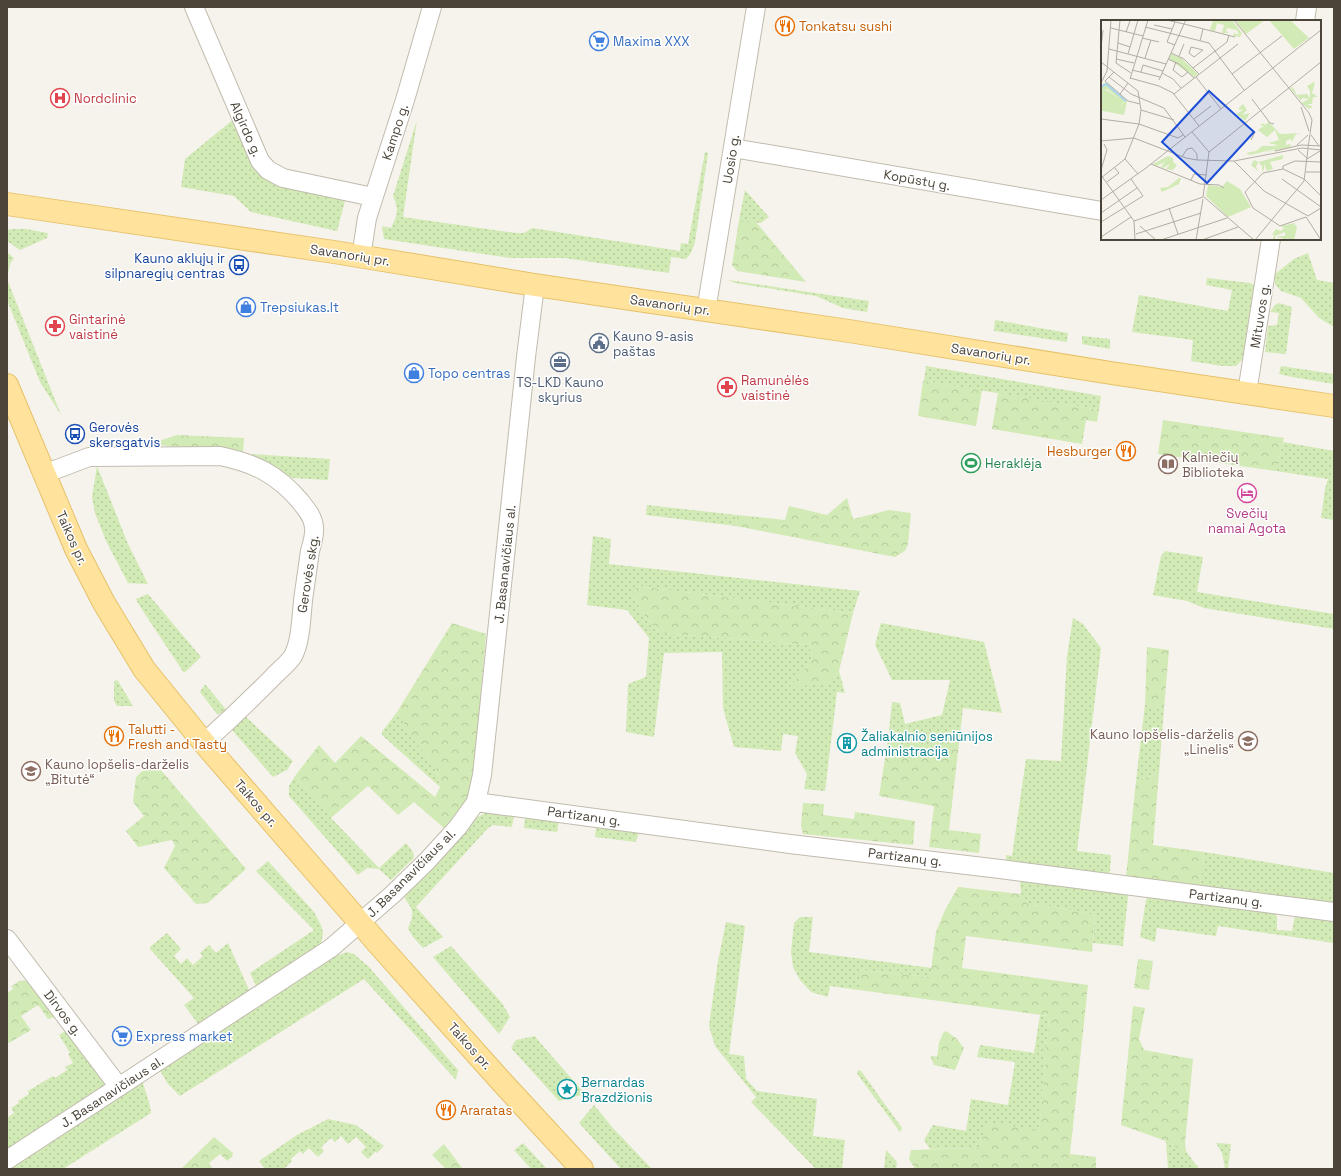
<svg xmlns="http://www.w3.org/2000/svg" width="1341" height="1176" viewBox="0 0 1341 1176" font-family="'Space Grotesk',sans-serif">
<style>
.green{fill:url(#green-dots)}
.forest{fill:url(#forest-crowns)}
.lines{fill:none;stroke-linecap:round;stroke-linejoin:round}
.minor-casing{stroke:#c2bbae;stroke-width:20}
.major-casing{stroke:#e6c16a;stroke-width:24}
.minor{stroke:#fff;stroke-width:18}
.major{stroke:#ffe39c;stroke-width:22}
.labels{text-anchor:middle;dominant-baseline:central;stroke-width:3;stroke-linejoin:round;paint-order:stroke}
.food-label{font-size:13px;fill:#c56008;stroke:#fff;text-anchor:start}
.shop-label{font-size:13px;fill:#366cbe;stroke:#fff;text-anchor:start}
.health-label{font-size:13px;fill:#be3a42;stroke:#fff;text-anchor:start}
.street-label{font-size:13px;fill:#4b4439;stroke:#fff}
.transit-label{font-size:13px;fill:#164399;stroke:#fff;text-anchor:end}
.service-label{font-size:13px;fill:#4e5e75;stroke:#fff;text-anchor:start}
.education-label{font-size:13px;fill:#785e54;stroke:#fff;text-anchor:start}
.leisure-label{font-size:13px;fill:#27864d;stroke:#fff;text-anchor:start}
.hotel-label{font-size:13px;fill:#b23c85;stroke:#fff}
.culture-label{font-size:13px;fill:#0d838f;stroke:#fff;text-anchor:start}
.inset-river{fill:none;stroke:#a9d4f2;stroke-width:2}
.inset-road{fill:none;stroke:#b2ada4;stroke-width:1}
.view{fill:#1d4ed8;fill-opacity:0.15;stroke:#1d4ed8;stroke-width:2}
.inset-edge{fill:none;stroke:#4b4439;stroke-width:2}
</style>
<defs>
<pattern id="green-dots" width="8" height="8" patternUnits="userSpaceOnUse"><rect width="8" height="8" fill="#d2eab5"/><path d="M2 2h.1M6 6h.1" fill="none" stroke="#b6ca9c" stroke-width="1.8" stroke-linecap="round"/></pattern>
<pattern id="forest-crowns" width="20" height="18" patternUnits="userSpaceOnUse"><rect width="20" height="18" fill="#d2eab5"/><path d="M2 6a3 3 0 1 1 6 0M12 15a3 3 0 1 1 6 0" fill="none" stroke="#b6ca9c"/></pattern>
</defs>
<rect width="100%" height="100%" fill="#f6f3ec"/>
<path class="green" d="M235,118L268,178L345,201L337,231L251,212L234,196L181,187L185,159Z
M417,120L403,217L516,233H524L532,228L680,251L681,243L688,244L705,152L708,153L695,242L691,253L686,259L671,257L669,273L564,258H510L384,239L382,226L391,228C398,214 399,209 393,196Z
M745,190L769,217L761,223L739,220Z
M11,229H26L48,233L47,238L20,250L7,241V230Z
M7,252L14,258L10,264L7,279L61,415L40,382L7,300Z
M1308,253L1317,280L1334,283V327L1319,318L1301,298L1281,291L1275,284V274L1294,259Z
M1207,278L1250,283L1254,285L1243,359L1236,366H1222L1191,361L1193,340L1132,332L1139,295L1228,311L1232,290L1206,285Z
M728,280L869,301L867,312L843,308L816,296L735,283Z
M1279,303L1292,307L1286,354L1265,352L1268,326L1277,325L1279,313L1270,312L1275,305Z
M995,320L1068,333L1067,342L994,331Z
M1082,336L1110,339V349L1082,344Z
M926,366L1101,396L1099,410L924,381Z
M1281,366L1334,374V384L1292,377L1279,374Z
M1283,442L1334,451V520L1321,518L1325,489L1328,479L1276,471Z
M251,454L330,459L328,480L292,478Z
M97,466L128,544L148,584L128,583L106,541L95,513L92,497Z
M647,505L737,515L736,526L646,515Z
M593,536L611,539L609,564L860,591L853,613L637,586L633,596L645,616L659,633L810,645L812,660L790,687L830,682L839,671L845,693L837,692L825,791L804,789L807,774L795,753L798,736L783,734L781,751L734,747L723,708L722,652L664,653L654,737L626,732L628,684L646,677L649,638L627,610L587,605Z
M1165,551L1203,557L1197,592L1334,614V629L1204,608L1187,601L1153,595L1161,556Z
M148,594L201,657L184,673L139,605L136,599Z
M1073,618L1083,624L1101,648L1077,851L1111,855L1110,871L1108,874L1006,861V855L1012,856L1026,759L1061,761L1067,656Z
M881,623L984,642L1002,713L963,708L959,743L888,740L892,702L900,703L905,724L942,715L950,680H892L875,645Z
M116,680L118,681L133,706H117L114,701V682Z
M205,684L228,712L217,714L200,692Z
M1145,704L1164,709L1159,773L1136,781Z
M397,712L415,741L436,767L440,787L382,735V732Z
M244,715L293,761L287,770L273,777L231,729Z
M295,776L331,818L379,868L406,843L413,852L414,858L391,880L379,869L367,868L358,875L289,796V786Z
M485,813H493L514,815L512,827L493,825L488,828L416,907L443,937L423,948L413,937L408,928C414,914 414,910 405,899V896L476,818Z
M525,817L559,821L557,832L524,828Z
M596,826L639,832L636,842L595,837Z
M1204,852L1334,873V904L1200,886Z
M268,861L314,912L321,925L323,933L321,944L300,961L257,988L250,973L314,930L256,871Z
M1020,879L1127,893L1128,896L1123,946L1093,943L1095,915L1048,906L1029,905L1021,894Z
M1150,894L1274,913L1277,916V930L1292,931L1295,916L1300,914L1334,919V943L1218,926L1216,936L1157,928L1155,942L1140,937L1146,900Z
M800,917H813L809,952L932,968L930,977L859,970V990L830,986L828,997L811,992L800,980L793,967L791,952L794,923Z
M726,922L745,926L729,1054L744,1056L746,1079L757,1091L817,1099L813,1136L845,1140L842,1169H816L751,1102L756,1097L715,1046L709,1026L718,961Z
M167,933L181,949L174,956L181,964L187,958L193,965L203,956L200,953L209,945L216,953L228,943L250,992L199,1025L184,1005L194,998L150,949V947Z
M451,946L502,1003L510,1017L499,1034L433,957Z
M347,952L354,954L369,967L458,1070L456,1080L364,979L180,1096L168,1084L159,1069L328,959Z
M1040,1015L1049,1016L1039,1132L988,1123L979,1148L930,1149L924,1140L933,1125L966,1131L971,1099L1008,1105L1015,1062L977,1057L980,1045L1034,1053Z
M68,1029L108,1084L7,1149V1118L14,1113L11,1108L19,1103L18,1101L29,1094L28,1091L53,1076L55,1078L67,1070L65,1067L73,1063L68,1054L70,1053L59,1035Z
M535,1036L537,1039L585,1094L559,1101L511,1048L516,1040Z
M859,1070L861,1071L902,1128L900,1132L858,1075L857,1072Z
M142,1080L149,1102L151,1113L63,1169H7Z
M594,1105L612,1127L652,1169H621L579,1123Z
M328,1119L356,1125L384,1146L377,1153L375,1152L368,1159L361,1152L366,1147L356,1137L348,1144L341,1136L335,1142L331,1138L321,1147L324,1151L318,1157L309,1148L303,1154L300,1151L291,1159L292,1161L284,1169H265L259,1161L297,1135Z
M1166,1141L1189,1155L1195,1164L1198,1166L1197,1169H1168Z
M523,1143L547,1169H531L514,1150Z
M1216,1143L1231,1144L1228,1169H1225L1222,1153Z
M886,1150L897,1162L896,1169H884Z"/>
<path class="forest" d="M739,220L756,222L806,282L737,271L732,265Z
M923,381L982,390L976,426L918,416Z
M998,393L1099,410L1097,422L1086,420L1082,444L992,429Z
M1163,420L1284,438L1276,471L1158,454Z
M177,435L244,438L243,454L150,444Z
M847,498L853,519L889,510L911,513L908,544L905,551L895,557L736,526L737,515L785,520L789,506L827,515Z
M637,586L853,613L839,671L830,682L789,688L812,660L810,645L659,633L645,616L633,596Z
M452,623L486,634L474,773L467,801L444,828L414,802L398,815L368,786L331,818L295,776L319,745L335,763L361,736L435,797L440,787L436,767L414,741L397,712Z
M1147,647L1169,650L1164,709L1145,704Z
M888,740L959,743L949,830L981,834L979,853L929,847L934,806L879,796Z
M153,761L246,869L208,903L196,904L164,868L175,846L172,840L138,847L126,831L144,816L133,802L136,777Z
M1159,773L1153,845L1204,852L1200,886L1126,877L1136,781Z
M803,803L824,804L823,815L854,819L855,812L915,821L913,845L803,834L801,826Z
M958,887L1021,894L1029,905L1048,906L1095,915L1092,952L966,936L962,968L1088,985L1070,1154L1096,1157V1169H915L909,1159L911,1150L979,1148L988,1122L1039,1131L1049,1016L859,990V970L930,977L936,932L945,910Z
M1138,959L1153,961L1149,990L1134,988Z
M30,980L59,1016L48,1019L38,1005L21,1016L31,1030L7,1044V993L13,989L12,986L19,981Z
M1133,1006L1145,1008L1139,1039L1144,1050L1193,1059L1185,1143L1186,1151L1189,1155L1166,1141L1121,1125Z
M946,1031L956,1038L964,1048L955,1070L934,1065L930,1056L937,1057L939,1043L943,1033Z
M214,1137L233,1153L232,1157L227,1161L220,1154L209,1163L213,1169H181Z
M444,1144L463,1169H446L432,1155Z"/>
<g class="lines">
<g class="minor-casing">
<path id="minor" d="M194,7L260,161L268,170L283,178L373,197
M1305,21L1307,7
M733,148L1102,211
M361,257L367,218L405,100L432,7
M706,311L756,7
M1247,393L1271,239
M44,474L89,457L220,456C254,463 277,474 300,501C306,509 313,516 314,527C315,535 312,544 310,551C308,565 306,579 304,593C301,612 302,639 293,656C288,664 278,671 272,678C250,700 227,722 204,743
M476,802L790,844L1000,869L1334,912
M7,939L119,1087
M7,1160L331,948L393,894L427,861L458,827L476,802L482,775L526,357L535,285"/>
</g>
<g class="major-casing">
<path id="major" d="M7,204L334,252L535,285L849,331L1111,373L1334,406
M7,385L76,549L104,603L144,669L204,743L381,947L500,1080L582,1169"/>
</g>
<use href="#minor" class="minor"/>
<use href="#major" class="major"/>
</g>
<defs>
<g id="restaurant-ring" transform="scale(1)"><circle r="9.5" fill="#fff" stroke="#e8710a" stroke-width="1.5"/><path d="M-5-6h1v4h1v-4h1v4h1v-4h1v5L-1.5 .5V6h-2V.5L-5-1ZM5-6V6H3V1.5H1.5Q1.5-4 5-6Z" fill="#e8710a"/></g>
<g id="supermarket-ring" transform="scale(1)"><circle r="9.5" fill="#fff" stroke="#3f7fe0" stroke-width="1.5"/><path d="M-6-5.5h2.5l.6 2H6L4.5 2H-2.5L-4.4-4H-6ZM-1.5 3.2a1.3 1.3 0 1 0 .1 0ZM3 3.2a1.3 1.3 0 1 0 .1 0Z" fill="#3f7fe0"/></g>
<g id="hospital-ring" transform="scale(1)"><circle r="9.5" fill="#fff" stroke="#e0444e" stroke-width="1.5"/><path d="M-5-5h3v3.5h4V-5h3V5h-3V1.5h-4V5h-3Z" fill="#e0444e"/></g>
<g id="bus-ring" transform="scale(1)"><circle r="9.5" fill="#fff" stroke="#1a4fb4" stroke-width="1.5"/><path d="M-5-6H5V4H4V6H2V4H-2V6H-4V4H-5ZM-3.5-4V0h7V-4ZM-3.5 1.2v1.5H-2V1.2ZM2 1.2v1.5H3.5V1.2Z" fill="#1a4fb4"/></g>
<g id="shop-ring" transform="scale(1)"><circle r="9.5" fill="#fff" stroke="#3f7fe0" stroke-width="1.5"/><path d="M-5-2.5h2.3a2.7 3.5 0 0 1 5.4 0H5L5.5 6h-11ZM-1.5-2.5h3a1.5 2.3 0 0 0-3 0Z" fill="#3f7fe0"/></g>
<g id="pharmacy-ring" transform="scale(1)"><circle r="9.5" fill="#fff" stroke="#e0444e" stroke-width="1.5"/><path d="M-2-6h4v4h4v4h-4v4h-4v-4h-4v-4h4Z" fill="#e0444e"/></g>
<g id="civic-ring" transform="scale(1)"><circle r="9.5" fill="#fff" stroke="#5c6f8a" stroke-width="1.5"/><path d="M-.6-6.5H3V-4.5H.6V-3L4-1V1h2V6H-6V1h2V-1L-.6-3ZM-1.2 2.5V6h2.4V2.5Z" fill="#5c6f8a"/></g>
<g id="office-ring" transform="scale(1)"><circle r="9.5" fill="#fff" stroke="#5c6f8a" stroke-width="1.5"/><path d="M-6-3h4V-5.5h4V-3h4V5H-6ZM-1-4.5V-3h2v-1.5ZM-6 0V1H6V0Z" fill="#5c6f8a"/></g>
<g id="stadium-ring" transform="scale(1)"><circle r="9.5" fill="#fff" stroke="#2e9e5b" stroke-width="1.5"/><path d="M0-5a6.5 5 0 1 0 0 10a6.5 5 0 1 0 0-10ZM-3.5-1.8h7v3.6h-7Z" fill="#2e9e5b"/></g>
<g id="library-ring" transform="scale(1)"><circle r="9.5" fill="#fff" stroke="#8d6e63" stroke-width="1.5"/><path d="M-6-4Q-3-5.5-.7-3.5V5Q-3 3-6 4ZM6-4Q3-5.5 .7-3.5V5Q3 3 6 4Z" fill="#8d6e63"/></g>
<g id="hotel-ring" transform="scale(1)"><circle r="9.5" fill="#fff" stroke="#d1479c" stroke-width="1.5"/><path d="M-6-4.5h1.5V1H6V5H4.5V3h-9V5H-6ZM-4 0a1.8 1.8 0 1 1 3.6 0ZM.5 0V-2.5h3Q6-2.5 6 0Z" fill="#d1479c"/></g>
<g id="school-ring" transform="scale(1)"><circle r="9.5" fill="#fff" stroke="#8d6e63" stroke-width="1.5"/><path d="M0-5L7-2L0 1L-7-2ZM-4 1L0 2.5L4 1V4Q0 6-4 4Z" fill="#8d6e63"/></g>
<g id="building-ring" transform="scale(1)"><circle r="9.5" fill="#fff" stroke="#0f9aa8" stroke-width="1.5"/><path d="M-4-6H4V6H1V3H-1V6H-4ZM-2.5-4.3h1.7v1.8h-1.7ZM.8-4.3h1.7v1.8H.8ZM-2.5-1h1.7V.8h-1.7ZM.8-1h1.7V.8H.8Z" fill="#0f9aa8"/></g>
<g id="sight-ring" transform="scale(1)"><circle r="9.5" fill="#fff" stroke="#0f9aa8" stroke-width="1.5"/><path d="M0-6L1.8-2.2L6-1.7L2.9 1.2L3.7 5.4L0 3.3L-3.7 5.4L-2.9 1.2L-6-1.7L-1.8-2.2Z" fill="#0f9aa8"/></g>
</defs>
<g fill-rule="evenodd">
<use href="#restaurant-ring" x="785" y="26"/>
<use href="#supermarket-ring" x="599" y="41"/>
<use href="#hospital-ring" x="60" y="98"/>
<use href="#bus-ring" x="239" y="265"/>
<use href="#shop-ring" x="246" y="307"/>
<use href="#pharmacy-ring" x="55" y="326"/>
<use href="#civic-ring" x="599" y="343"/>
<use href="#office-ring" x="560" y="362"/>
<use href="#shop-ring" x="414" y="373"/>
<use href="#pharmacy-ring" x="727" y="387"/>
<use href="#bus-ring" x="75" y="434"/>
<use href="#restaurant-ring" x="1126" y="451"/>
<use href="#stadium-ring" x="971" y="463"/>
<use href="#library-ring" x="1168" y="464"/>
<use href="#hotel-ring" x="1247" y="493"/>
<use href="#restaurant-ring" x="114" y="736"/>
<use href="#school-ring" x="1248" y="741"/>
<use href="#building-ring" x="847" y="743"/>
<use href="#school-ring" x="31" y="771"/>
<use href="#supermarket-ring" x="122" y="1036"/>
<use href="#sight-ring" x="567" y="1089"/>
<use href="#restaurant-ring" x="446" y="1110"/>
</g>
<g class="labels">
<g class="food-label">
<text x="799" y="26">Tonkatsu sushi</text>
<text x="1112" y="451" text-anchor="end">Hesburger</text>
<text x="128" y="729">Talutti -<tspan x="128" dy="15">Fresh and Tasty</tspan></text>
<text x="460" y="1110">Araratas</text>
</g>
<g class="shop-label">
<text x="613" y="41">Maxima XXX</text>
<text x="260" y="307">Trepsiukas.lt</text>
<text x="428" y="373">Topo centras</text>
<text x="136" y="1036">Express market</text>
</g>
<g class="health-label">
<text x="74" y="98">Nordclinic</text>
<text x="69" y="319">Gintarinė<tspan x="69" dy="15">vaistinė</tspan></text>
<text x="741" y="380">Ramunėlės<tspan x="741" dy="15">vaistinė</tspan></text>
</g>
<g class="street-label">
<text transform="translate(246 129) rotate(66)">Algirdo g.</text>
<text transform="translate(395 132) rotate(-72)">Kampo g.</text>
<text transform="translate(731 159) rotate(-81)">Uosio g.</text>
<text transform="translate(917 180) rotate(10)">Kopūstų g.</text>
<text transform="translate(350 255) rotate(9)">Savanorių pr.</text>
<text transform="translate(670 305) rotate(8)">Savanorių pr.</text>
<text transform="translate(1260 316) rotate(-81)">Mituvos g.</text>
<text transform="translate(991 354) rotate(9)">Savanorių pr.</text>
<text transform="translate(72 538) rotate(66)">Taikos pr.</text>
<text transform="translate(505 564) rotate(-84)">J. Basanavičiaus al.</text>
<text transform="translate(308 574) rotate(-81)">Gerovės skg.</text>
<text transform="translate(256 803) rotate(49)">Taikos pr.</text>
<text transform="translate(584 816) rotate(8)">Partizanų g.</text>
<text transform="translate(905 857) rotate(7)">Partizanų g.</text>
<text transform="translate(411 873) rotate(-45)">J. Basanavičiaus al.</text>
<text transform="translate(1226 898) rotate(7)">Partizanų g.</text>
<text transform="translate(63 1013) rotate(53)">Dirvos g.</text>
<text transform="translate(470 1046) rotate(48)">Taikos pr.</text>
<text transform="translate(112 1092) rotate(-33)">J. Basanavičiaus al.</text>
</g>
<g class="transit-label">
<text x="225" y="258">Kauno aklųjų ir<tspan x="225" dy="15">silpnaregių centras</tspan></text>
<text x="89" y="427" text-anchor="start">Gerovės<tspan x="89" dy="15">skersgatvis</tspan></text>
</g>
<g class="service-label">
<text x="613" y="336">Kauno 9-asis<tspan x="613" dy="15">paštas</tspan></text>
<text x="560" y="382" text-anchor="middle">TS-LKD Kauno<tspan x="560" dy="15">skyrius</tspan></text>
</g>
<g class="education-label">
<text x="1182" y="457">Kalniečių<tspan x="1182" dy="15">Biblioteka</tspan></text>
<text x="1234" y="734" text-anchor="end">Kauno lopšelis-darželis<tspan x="1234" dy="15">„Linelis“</tspan></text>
<text x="45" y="764">Kauno lopšelis-darželis<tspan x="45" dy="15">„Bitutė“</tspan></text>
</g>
<g class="leisure-label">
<text x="985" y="463">Heraklėja</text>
</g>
<g class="hotel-label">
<text x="1247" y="513">Svečių<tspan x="1247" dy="15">namai Agota</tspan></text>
</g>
<g class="culture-label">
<text x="861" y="736">Žaliakalnio seniūnijos<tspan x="861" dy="15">administracija</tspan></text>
<text x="581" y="1082">Bernardas<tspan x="581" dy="15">Brazdžionis</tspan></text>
</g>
</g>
<g transform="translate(1101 20)">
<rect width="220" height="220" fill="#f6f3ec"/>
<path d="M134,0H164L145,14ZM168,0H189L208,18L193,29ZM70,34L80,38L97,54L93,57L68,39ZM2,68L23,81L17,91H0V71ZM166,100L179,114L200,113L195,114L191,122L190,119L185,121V125L190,124L189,127L162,133L173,130V126L177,125L167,123L178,120L174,110L166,117L157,110L163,106L159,105L162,103L164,105L167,103ZM78,158H80L78,164L61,172L59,168L67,167ZM194,203L185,220L178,217V220H177V216H184V212L174,216L175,220H172L173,214L170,216L175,209L180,211L183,208L180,206Z" fill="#d2eab5"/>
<path d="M116,0H131L141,13L139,17L132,16L133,13L138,15L136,10L126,8L125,11L128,13H121L123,5L116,3L114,11L109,10L112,1ZM5,62L26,81L23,95L2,91H17L23,82L6,69L0,71L2,64ZM213,62L214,63L211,73L217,77H212L211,84H206L212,87L208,89L200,83L208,79L201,78L200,81L190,69L191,66L196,75L206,74L209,78V71L206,66ZM142,84L146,90L141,95L149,93L144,101L135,94L142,90L137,89ZM161,126H177L178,128L149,135L145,133L155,131ZM182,135V139L169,142L172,149L166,151L163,144V149L161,152V146L157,142L155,147L158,152L150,145L153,140L158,142ZM67,136L72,138V142L76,145L72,150L65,149L69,144L62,148L60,147L64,142L55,146L52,144Z" fill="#d2eab5"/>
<path d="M126,161L139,169L150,187L127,197L105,176L107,165L121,167Z" fill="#d2eab5"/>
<path d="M188,205L193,204L196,207L193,220L184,218Z" fill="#d2eab5"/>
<path class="inset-river" d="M0,67L5,64L25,81"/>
<path class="inset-road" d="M19,0L15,43L30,53M66,0L83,4L85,0M133,0L208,93L211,100L207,128M53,5L71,9M44,7L108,23L143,70M10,8L42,16M25,12L29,1L26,0M41,18L58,22M99,21L102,9M17,23L29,27M74,25L66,22L74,2M90,27L102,30L93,37L88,33ZM0,28L2,10M8,29L65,44M70,33L83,39L98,54M27,34L37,0M78,36L83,24M44,38L50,20M15,39L33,43M67,39L78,44L93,58M0,42L37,71L40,90L38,104L24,139L0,158M75,42L72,50L81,57L87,52M92,48L126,22L128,15M31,50L59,57M13,52L4,61L27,81L39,84M40,52L42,45L62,51M61,53L72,59L80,68M131,54L181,16M8,57L30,74L63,88L84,117M95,57L120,89M29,58L58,66L72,73L98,106M29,59L47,0M58,60L83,4L134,17M0,63L6,51L10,0M19,74L27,63M73,74L137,24M151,79L169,103L173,104M200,87L208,111M40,90L73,100M0,99L38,104L77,118L82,115M93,99L110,86M143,103L154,112L150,120M91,112L108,132L102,177M210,115L218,126M0,121L33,118L85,138L96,140L133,141L201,128L220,130M196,125L207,115M197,130L206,138M174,131L200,125L220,126M108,132L220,42M81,137L86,129L91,128L96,134V140M24,139L37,154M206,139L219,131M133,141L163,171L207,196M50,144L99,164L118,165L123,168M182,149V146L194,141L220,142M0,150L6,130L3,124M205,152H220M0,155L33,201L34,220M181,159L220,187M90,160L93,154L106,155M6,162L18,153L13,147M103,177L153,220M0,180L45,148L220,10M68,188L77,214M0,193L36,168M207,196L220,188M205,197L179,206L152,188L144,172L162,153L182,149L203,159L220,176M205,197L220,220M33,201L102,177M0,202L42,176L30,159M39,206L55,220M35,214L100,193M0,217L30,197M60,220L126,198M95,220L102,179M101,220L137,207M154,220L203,161L207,129"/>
<path class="view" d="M108,71L153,112L106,163L61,122Z"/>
<rect width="220" height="220" class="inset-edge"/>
</g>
<rect width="1341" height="1176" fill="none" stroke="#4b4439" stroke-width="16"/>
</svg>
